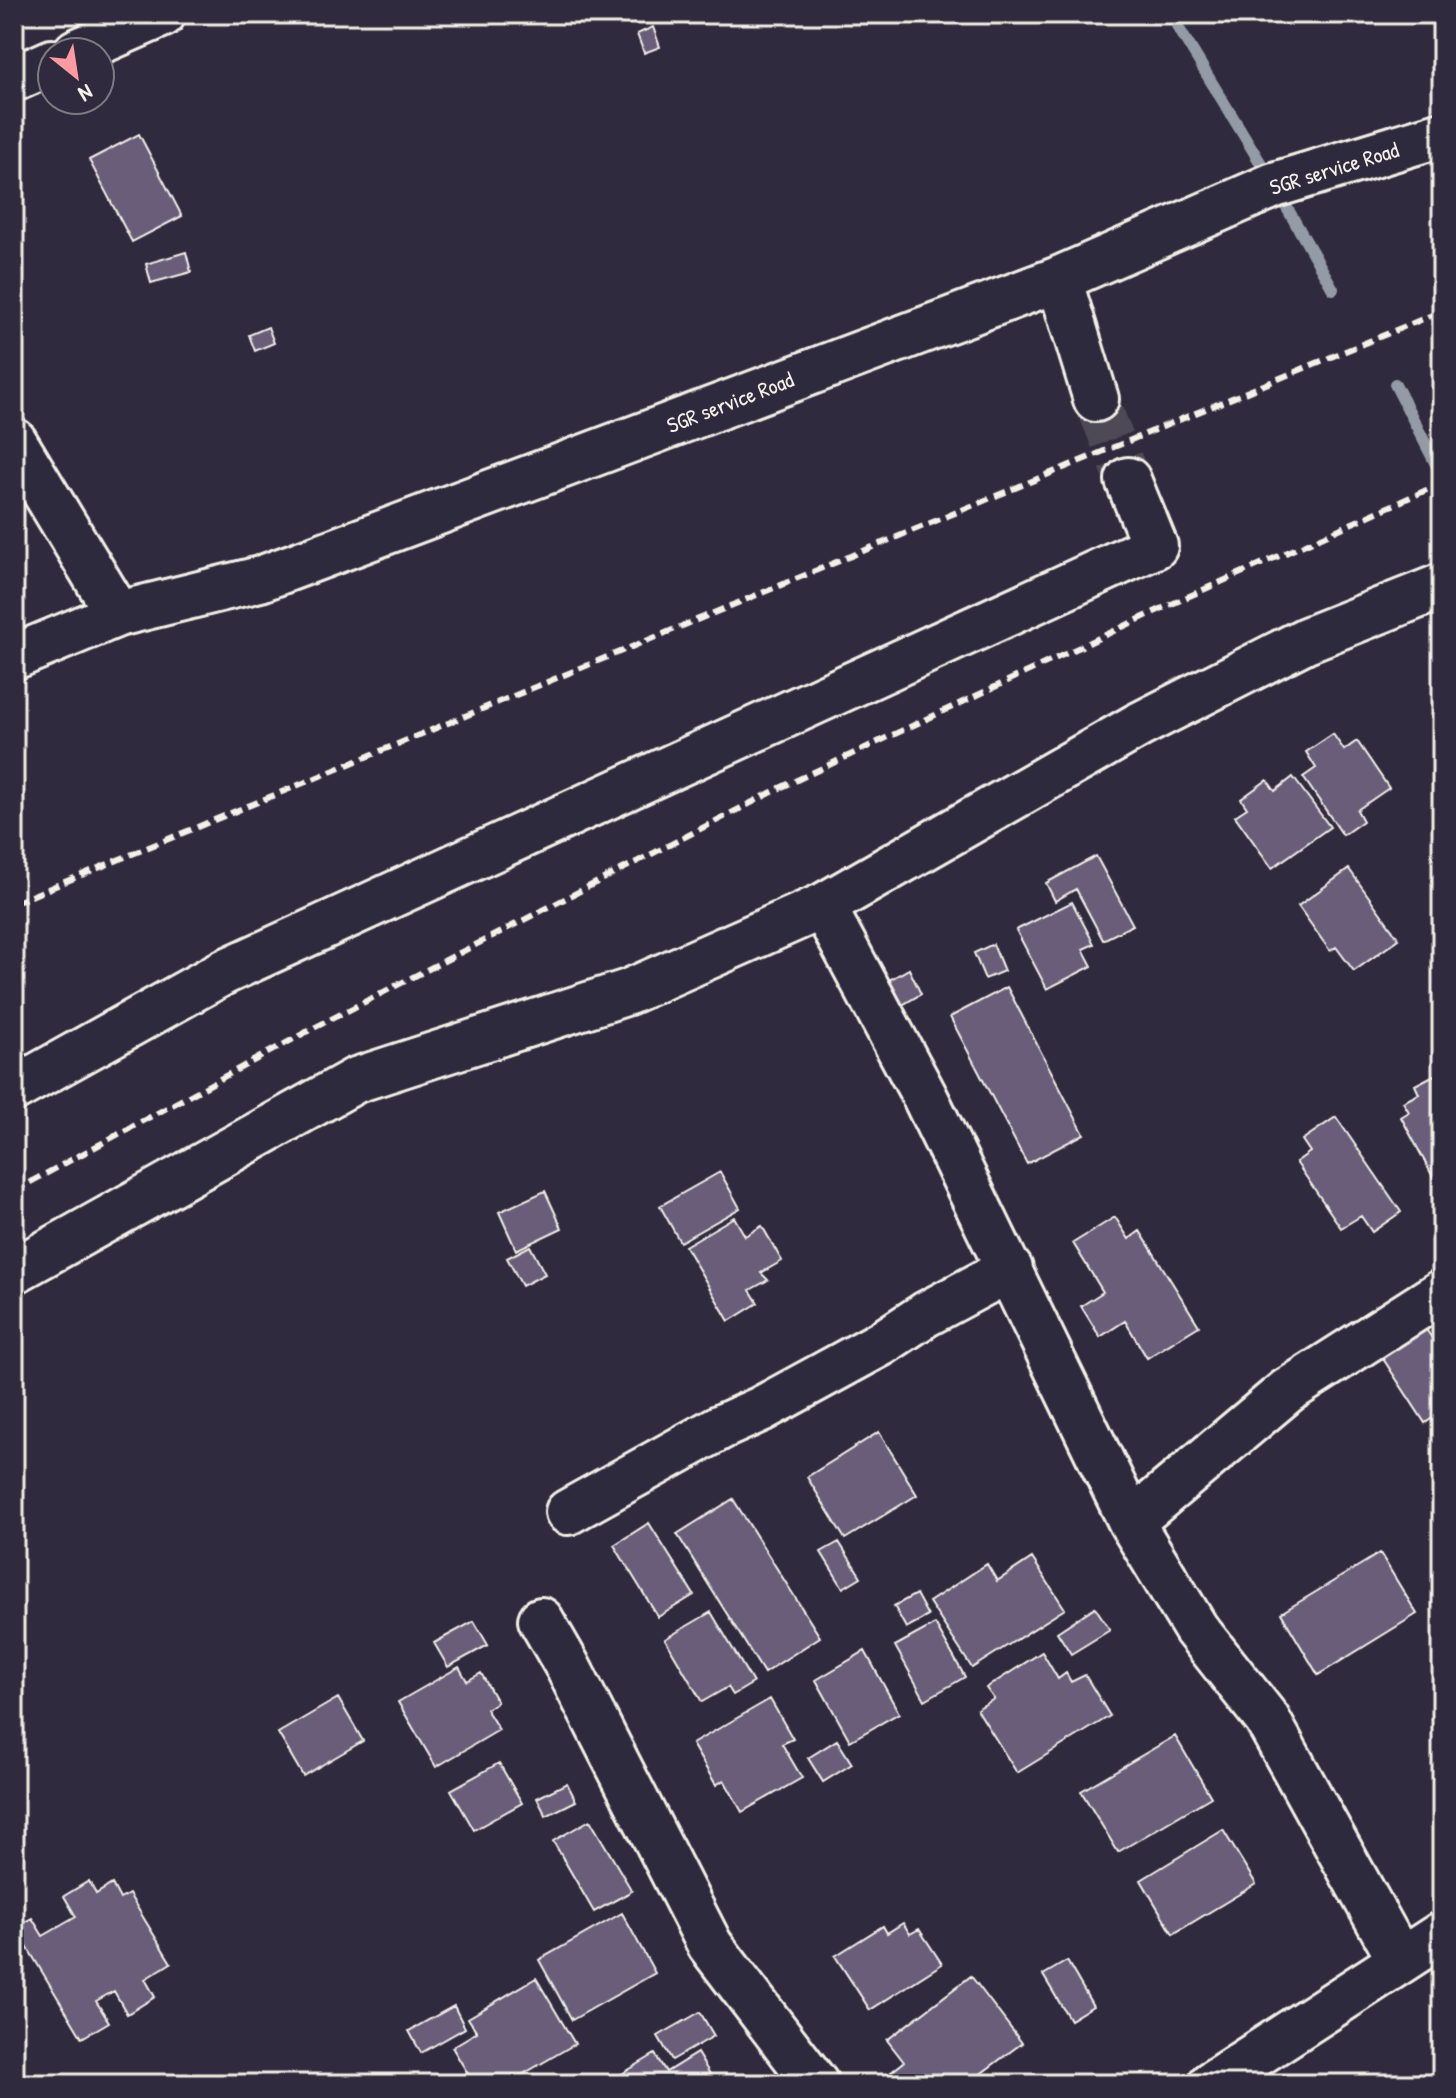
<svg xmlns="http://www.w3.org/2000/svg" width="1456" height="2098" viewBox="0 0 1456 2098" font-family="'Patrick Hand',sans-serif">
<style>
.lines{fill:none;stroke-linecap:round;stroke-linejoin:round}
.stream{stroke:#939ba7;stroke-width:12}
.building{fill:#6a5d7a;stroke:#f4f1e8;stroke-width:2}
.street-tunnel{stroke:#4d4857;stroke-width:44;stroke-dasharray:44 22;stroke-linecap:butt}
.street-casing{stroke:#f4f1e8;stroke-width:50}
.street{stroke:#2f2a3d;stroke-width:44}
.rail{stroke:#f4f1e8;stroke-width:6;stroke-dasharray:12 6;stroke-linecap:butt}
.labels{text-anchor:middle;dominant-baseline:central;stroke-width:6;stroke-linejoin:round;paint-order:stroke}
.street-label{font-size:22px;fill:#f4f1e8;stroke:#2f2a3d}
</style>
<rect width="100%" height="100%" fill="#2f2a3d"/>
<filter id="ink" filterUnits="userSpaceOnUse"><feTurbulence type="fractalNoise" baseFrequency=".0125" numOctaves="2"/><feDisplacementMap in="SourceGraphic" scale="16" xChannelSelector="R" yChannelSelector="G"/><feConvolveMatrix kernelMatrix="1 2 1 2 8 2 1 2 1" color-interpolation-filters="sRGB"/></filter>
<g filter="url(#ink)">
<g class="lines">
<path class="stream" d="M1170,14L1274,185L1333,289
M1395,384L1442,476"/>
</g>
<path class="building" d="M653,27L660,47L644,53L637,34Z
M139,134L182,216L132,242L89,160Z
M186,252L191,272L151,283L146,264Z
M268,327L274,343L255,351L249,335Z
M1333,734L1344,750L1357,741L1389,788L1357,810L1363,821L1343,835L1303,777L1316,768L1306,752Z
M1293,777L1330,827L1272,868L1235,816L1247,808L1241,799L1267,780L1275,791Z
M1096,856L1133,925L1103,940L1076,889L1055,901L1046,883Z
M1349,869L1399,939L1354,971L1336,947L1330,951L1298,906Z
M1072,902L1094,944L1083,949L1092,966L1047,989L1016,930Z
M993,944L1004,971L985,979L974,953Z
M909,969L921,994L897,1008L884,983Z
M1007,987L1084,1134L1027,1164L950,1017Z
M1442,1071V1172L1433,1177L1401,1117L1409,1112L1403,1102L1419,1094L1415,1085Z
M1336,1117L1401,1212L1372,1232L1361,1216L1341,1228L1296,1162L1310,1152L1302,1140Z
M720,1172L740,1208L680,1242L660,1206Z
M545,1191L562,1228L516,1250L499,1212Z
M734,1217L745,1236L762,1226L782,1261L761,1273L768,1280L750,1290L758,1303L729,1321L685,1246Z
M1115,1217L1129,1239L1140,1231L1199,1326L1147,1358L1125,1321L1100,1337L1081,1306L1103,1292L1073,1243Z
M530,1246L545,1274L522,1286L507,1258Z
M1421,1322L1432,1338L1442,1332V1412L1425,1423L1378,1351Z
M879,1432L917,1495L845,1539L807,1477Z
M733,1499L820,1637L764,1673L677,1534Z
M649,1523L694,1595L658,1617L614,1545Z
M839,1542L861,1577L843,1588L821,1552Z
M1380,1553L1417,1614L1318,1675L1281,1613Z
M1032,1558L1065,1609L972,1668L929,1602L987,1564L997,1581Z
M916,1594L928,1616L906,1628L894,1606Z
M1095,1607L1110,1630L1071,1654L1057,1632Z
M711,1612L753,1683L733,1695L728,1687L702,1702L665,1639Z
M474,1621L488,1645L448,1667L434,1643Z
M935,1624L965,1677L925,1700L895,1646Z
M865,1651L899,1713L850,1741L816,1680Z
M1042,1652L1058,1679L1066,1673L1071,1682L1085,1675L1110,1716L1017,1773L977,1709L994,1699L986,1688Z
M459,1667L467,1681L481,1673L497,1702L486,1709L499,1730L436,1767L398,1702Z
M338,1698L363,1741L303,1776L278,1733Z
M770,1699L793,1739L782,1744L802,1778L742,1812L724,1780L716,1785L692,1744Z
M1175,1736L1211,1797L1118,1852L1081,1791Z
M837,1740L852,1764L823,1782L808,1758Z
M499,1763L522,1803L474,1830L451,1790Z
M567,1783L576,1801L546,1816L537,1798Z
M590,1820L632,1891L594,1912L553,1841Z
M1223,1830L1256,1884L1173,1934L1141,1880Z
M89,1881L96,1894L112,1884L120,1899L129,1894L171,1963L145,1979L155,1997L127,2014L114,1991L96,2001L109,2022L82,2038L15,1927L32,1918L43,1936L76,1917L64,1896Z
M622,1913L655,1973L572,2020L539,1960Z
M903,1923L910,1934L919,1929L942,1964L870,2010L835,1956L883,1926L887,1933Z
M1067,1961L1093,2006L1070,2020L1043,1975Z
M971,1976L1022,2043L967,2084H898L890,2073L904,2062L887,2040Z
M536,1978L575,2044L506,2084H474L452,2047L477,2032L468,2018Z
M454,2006L465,2028L421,2053L409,2031Z
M700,2012L714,2036L672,2060L658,2036Z
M697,2053L716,2084H612L610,2081L655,2054L666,2072Z"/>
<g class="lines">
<path class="street-tunnel" d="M1096,399L1128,480"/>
<g class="street-casing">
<path id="street" d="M76,52L163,14
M14,79L52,62
M1059,279L1096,399
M14,441L118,614
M14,657L118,614L260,579L1059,279L1274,185L1442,134
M823,906L925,1097L1131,1522L1196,1629L1267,1719L1400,1960
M14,1089L224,972L1155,546L1128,480
M14,1271L356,1080L628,992L823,906L1139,725L1306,640L1442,586
M568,1512L721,1427L761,1409L882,1343L926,1314L1010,1269
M1131,1522L1287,1391L1442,1292
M541,1620L568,1667L710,1945L816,2084
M1211,2084L1442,1934"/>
</g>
<use href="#street" class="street"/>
<path class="rail" d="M14,903L1442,311
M14,1191L310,1030L782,787L1165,607L1442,483"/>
</g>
</g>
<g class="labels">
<g class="street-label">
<text transform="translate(1334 168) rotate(-17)">SGR service Road</text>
<text transform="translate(730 402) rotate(-21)">SGR service Road</text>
</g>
</g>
<rect width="1456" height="2098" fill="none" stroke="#2f2a3d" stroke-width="48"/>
<rect x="24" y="24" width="1408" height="2050" fill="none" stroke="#f4f1e8" stroke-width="3" filter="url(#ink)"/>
<g transform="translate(76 76) rotate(150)"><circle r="38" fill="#2f2a3d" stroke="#7e7a81" stroke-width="2"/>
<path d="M0-6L14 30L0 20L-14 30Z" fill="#ff9aa2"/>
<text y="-12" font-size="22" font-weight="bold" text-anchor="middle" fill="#f4f1e8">N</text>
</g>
</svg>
